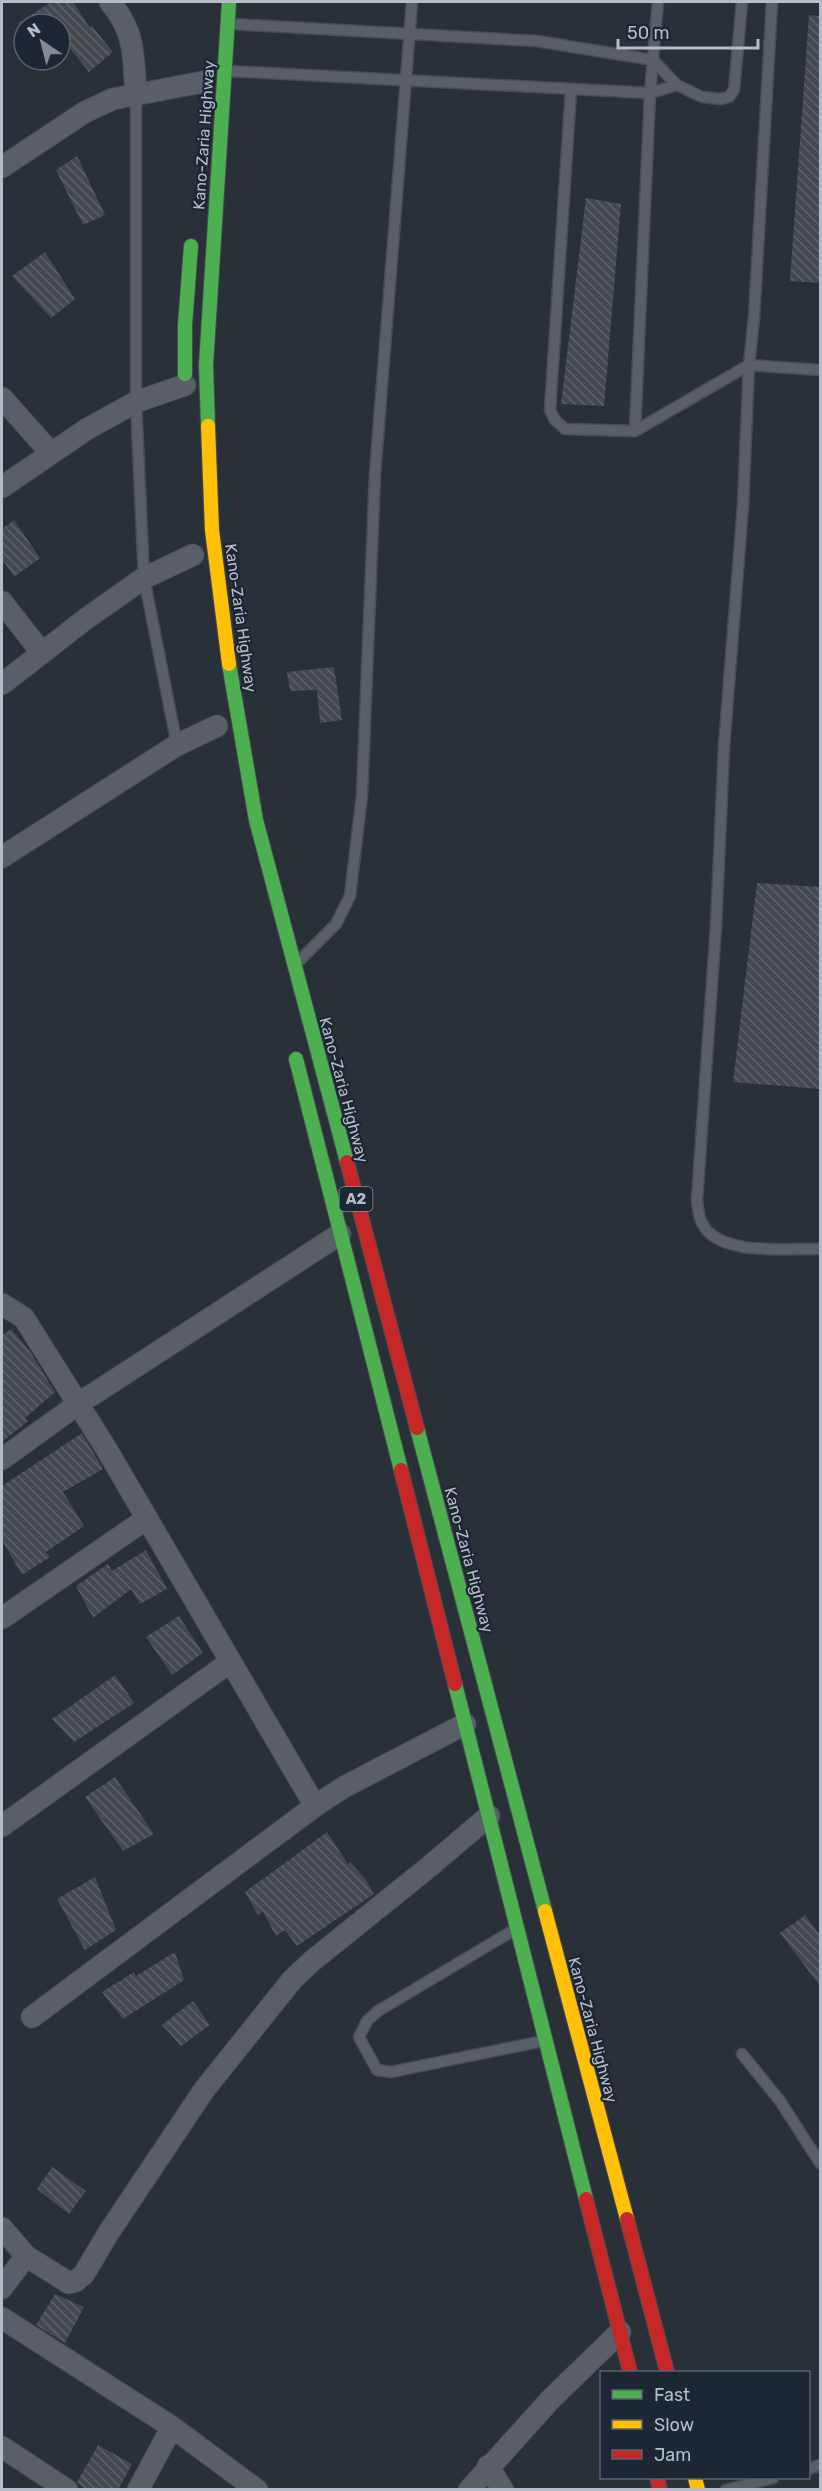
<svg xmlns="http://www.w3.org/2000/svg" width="822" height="2491" viewBox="0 0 822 2491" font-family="Rubik,sans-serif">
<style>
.building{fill:url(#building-back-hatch)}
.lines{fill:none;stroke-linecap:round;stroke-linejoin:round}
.lane-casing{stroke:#484c53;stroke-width:13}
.street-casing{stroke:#484c53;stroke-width:23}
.fast-casing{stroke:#474c53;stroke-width:16}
.slow-casing{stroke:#474c53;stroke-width:16}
.jam-casing{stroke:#474c53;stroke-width:16}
.lane{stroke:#5a5e66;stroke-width:10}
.street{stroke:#5a5e66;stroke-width:21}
.fast{stroke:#4caf50;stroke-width:14}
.slow{stroke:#ffc107;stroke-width:14}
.jam{stroke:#c62828;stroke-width:14}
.labels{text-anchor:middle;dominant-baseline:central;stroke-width:4.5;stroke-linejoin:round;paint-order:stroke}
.shield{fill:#1d2633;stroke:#878f9c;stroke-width:1.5}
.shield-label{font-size:15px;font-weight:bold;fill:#b4bcc9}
.street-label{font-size:16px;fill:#b4bcc9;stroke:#1d2633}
</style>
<defs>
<pattern id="building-back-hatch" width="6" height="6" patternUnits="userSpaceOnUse" patternTransform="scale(1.5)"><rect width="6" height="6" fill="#444950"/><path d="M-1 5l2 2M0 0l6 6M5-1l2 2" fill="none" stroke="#5d6168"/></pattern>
</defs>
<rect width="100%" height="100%" fill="#2a3038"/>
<path class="building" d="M51,2H73L90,28L92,26L113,52L89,72L60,36V24H17Z
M809,15L820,16V283L790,281Z
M77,156L105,215L83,225L56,170Z
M586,198L621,204L604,406L561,404Z
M45,252L75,299L51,318L12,276Z
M14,520L40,558L14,577L2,559V529Z
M334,667L342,720L320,723L317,690L290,691L287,672Z
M757,883L820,887V1089L733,1082Z
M11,1329L29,1350L55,1392L25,1418L28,1421L2,1442V1335Z
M82,1433L103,1469L63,1492L84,1526L46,1552L50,1557L22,1575L2,1540V1486Z
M146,1550L167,1589L140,1604L131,1589L93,1618L76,1586L108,1564L112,1571Z
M179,1616L203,1653L172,1675L146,1637Z
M115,1675L134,1703L74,1742L52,1719Z
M115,1777L154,1834L123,1851L85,1797Z
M327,1832L348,1864L350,1862L366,1880L374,1894L297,1946L285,1930L276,1936L263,1912L258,1915L245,1892Z
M95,1877L116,1930L85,1950L57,1899Z
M805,1915L820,1935V1986L780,1933Z
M175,1952L184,1980L123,2019L102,1992L134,1972L136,1976Z
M193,2001L210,2025L181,2046L162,2025Z
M52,2167L86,2191L69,2214L37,2189Z
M55,2294L84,2307L65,2343L36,2325Z
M98,2445L132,2464L118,2490H87L77,2482Z"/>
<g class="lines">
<g class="lane-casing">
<path id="lane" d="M772,2L754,318L749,365L743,505L724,747L716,926L697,1200C698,1207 698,1216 702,1223C718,1257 789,1248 820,1249
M231,24L537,41L653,60L677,85L702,97L721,99L729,97L734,90L742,2
M228,71L650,93L677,85
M571,90L550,410L555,420L565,429L635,431L749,365L820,370
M136,95V402L144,578L177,745
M635,431L650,93L658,2
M299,961L336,924L350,896L362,795L375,474L412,2
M514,1930L378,2011L367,2021L359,2037L377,2070L391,2072L543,2041
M742,2054L780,2101L820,2163
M808,2469L820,2465
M726,2490L773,2478"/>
</g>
<g class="street-casing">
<path id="street" d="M110,2C136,33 133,56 136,95
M2,167L85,112L113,99L203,82
M2,398L51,453
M2,487L87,429L136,402L185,385
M2,602L42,653
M2,684L87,618L144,578L193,555
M2,857L177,745L217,726
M2,1304L24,1318L107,1450L315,1806
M2,1459L78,1404L340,1234
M2,1618L146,1519
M2,1826L230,1662
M32,2017L315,1806L344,1787L465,1724
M2,2228L26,2256L69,2283L76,2281L84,2274L109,2232L204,2090L292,1980L312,1961L424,1871L489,1816
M2,2288L26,2256
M2,2318L172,2427L257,2490
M2,2447L67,2490
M488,2466L503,2490
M138,2490L172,2427
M469,2490L551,2399L620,2332"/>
</g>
<g class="fast-casing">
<path id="fast" d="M185,374V325L191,246
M208,426L206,365L229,2
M229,664L256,820L347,1162
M296,1059L401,1470
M417,1428L545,1911
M455,1684L586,2199"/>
</g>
<g class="slow-casing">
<path id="slow" d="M208,426L212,530L229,664
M545,1911L627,2219
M695,2478L698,2490"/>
</g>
<g class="jam-casing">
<path id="jam" d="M347,1162L417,1428
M401,1470L455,1684
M586,2199L630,2372
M627,2219L667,2372
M657,2478L660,2490"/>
</g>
<use href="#lane" class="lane"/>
<use href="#street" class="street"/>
<use href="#fast" class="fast"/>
<use href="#slow" class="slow"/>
<use href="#jam" class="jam"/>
</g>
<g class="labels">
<rect class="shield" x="339.5" y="1187" width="33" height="24" rx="4.5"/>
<g class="shield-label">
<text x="356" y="1199">A2</text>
</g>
<g class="street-label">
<text transform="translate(204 135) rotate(-86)">Kano-Zaria Highway</text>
<text transform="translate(241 618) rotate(82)">Kano-Zaria Highway</text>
<text transform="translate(344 1090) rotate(75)">Kano-Zaria Highway</text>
<text transform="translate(469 1560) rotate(75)">Kano-Zaria Highway</text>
<text transform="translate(593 2030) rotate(75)">Kano-Zaria Highway</text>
</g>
</g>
<rect width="822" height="2491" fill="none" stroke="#b4bcc9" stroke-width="6"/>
<rect x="600" y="2371" width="210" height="108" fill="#1d2633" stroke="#59626f" stroke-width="1.5"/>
<rect x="612" y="2390" width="30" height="9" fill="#4caf50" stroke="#59626f" stroke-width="1.5"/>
<text x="654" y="2401" font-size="18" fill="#b4bcc9">Fast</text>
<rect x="612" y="2420" width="30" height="9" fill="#ffc107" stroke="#59626f" stroke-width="1.5"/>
<text x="654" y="2431" font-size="18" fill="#b4bcc9">Slow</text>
<rect x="612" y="2450" width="30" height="9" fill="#c62828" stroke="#59626f" stroke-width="1.5"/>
<text x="654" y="2461" font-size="18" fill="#b4bcc9">Jam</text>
<g transform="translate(42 42) rotate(325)"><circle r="28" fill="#1d2633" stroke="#59626f" stroke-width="1.5"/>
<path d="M0-4.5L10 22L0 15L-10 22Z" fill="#848b96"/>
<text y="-9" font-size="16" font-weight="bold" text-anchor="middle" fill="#b4bcc9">N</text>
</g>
<path d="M618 39v9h140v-9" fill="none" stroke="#b4bcc9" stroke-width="3"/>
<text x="627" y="39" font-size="18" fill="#b4bcc9" stroke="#1d2633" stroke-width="4.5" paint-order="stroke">50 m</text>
</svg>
